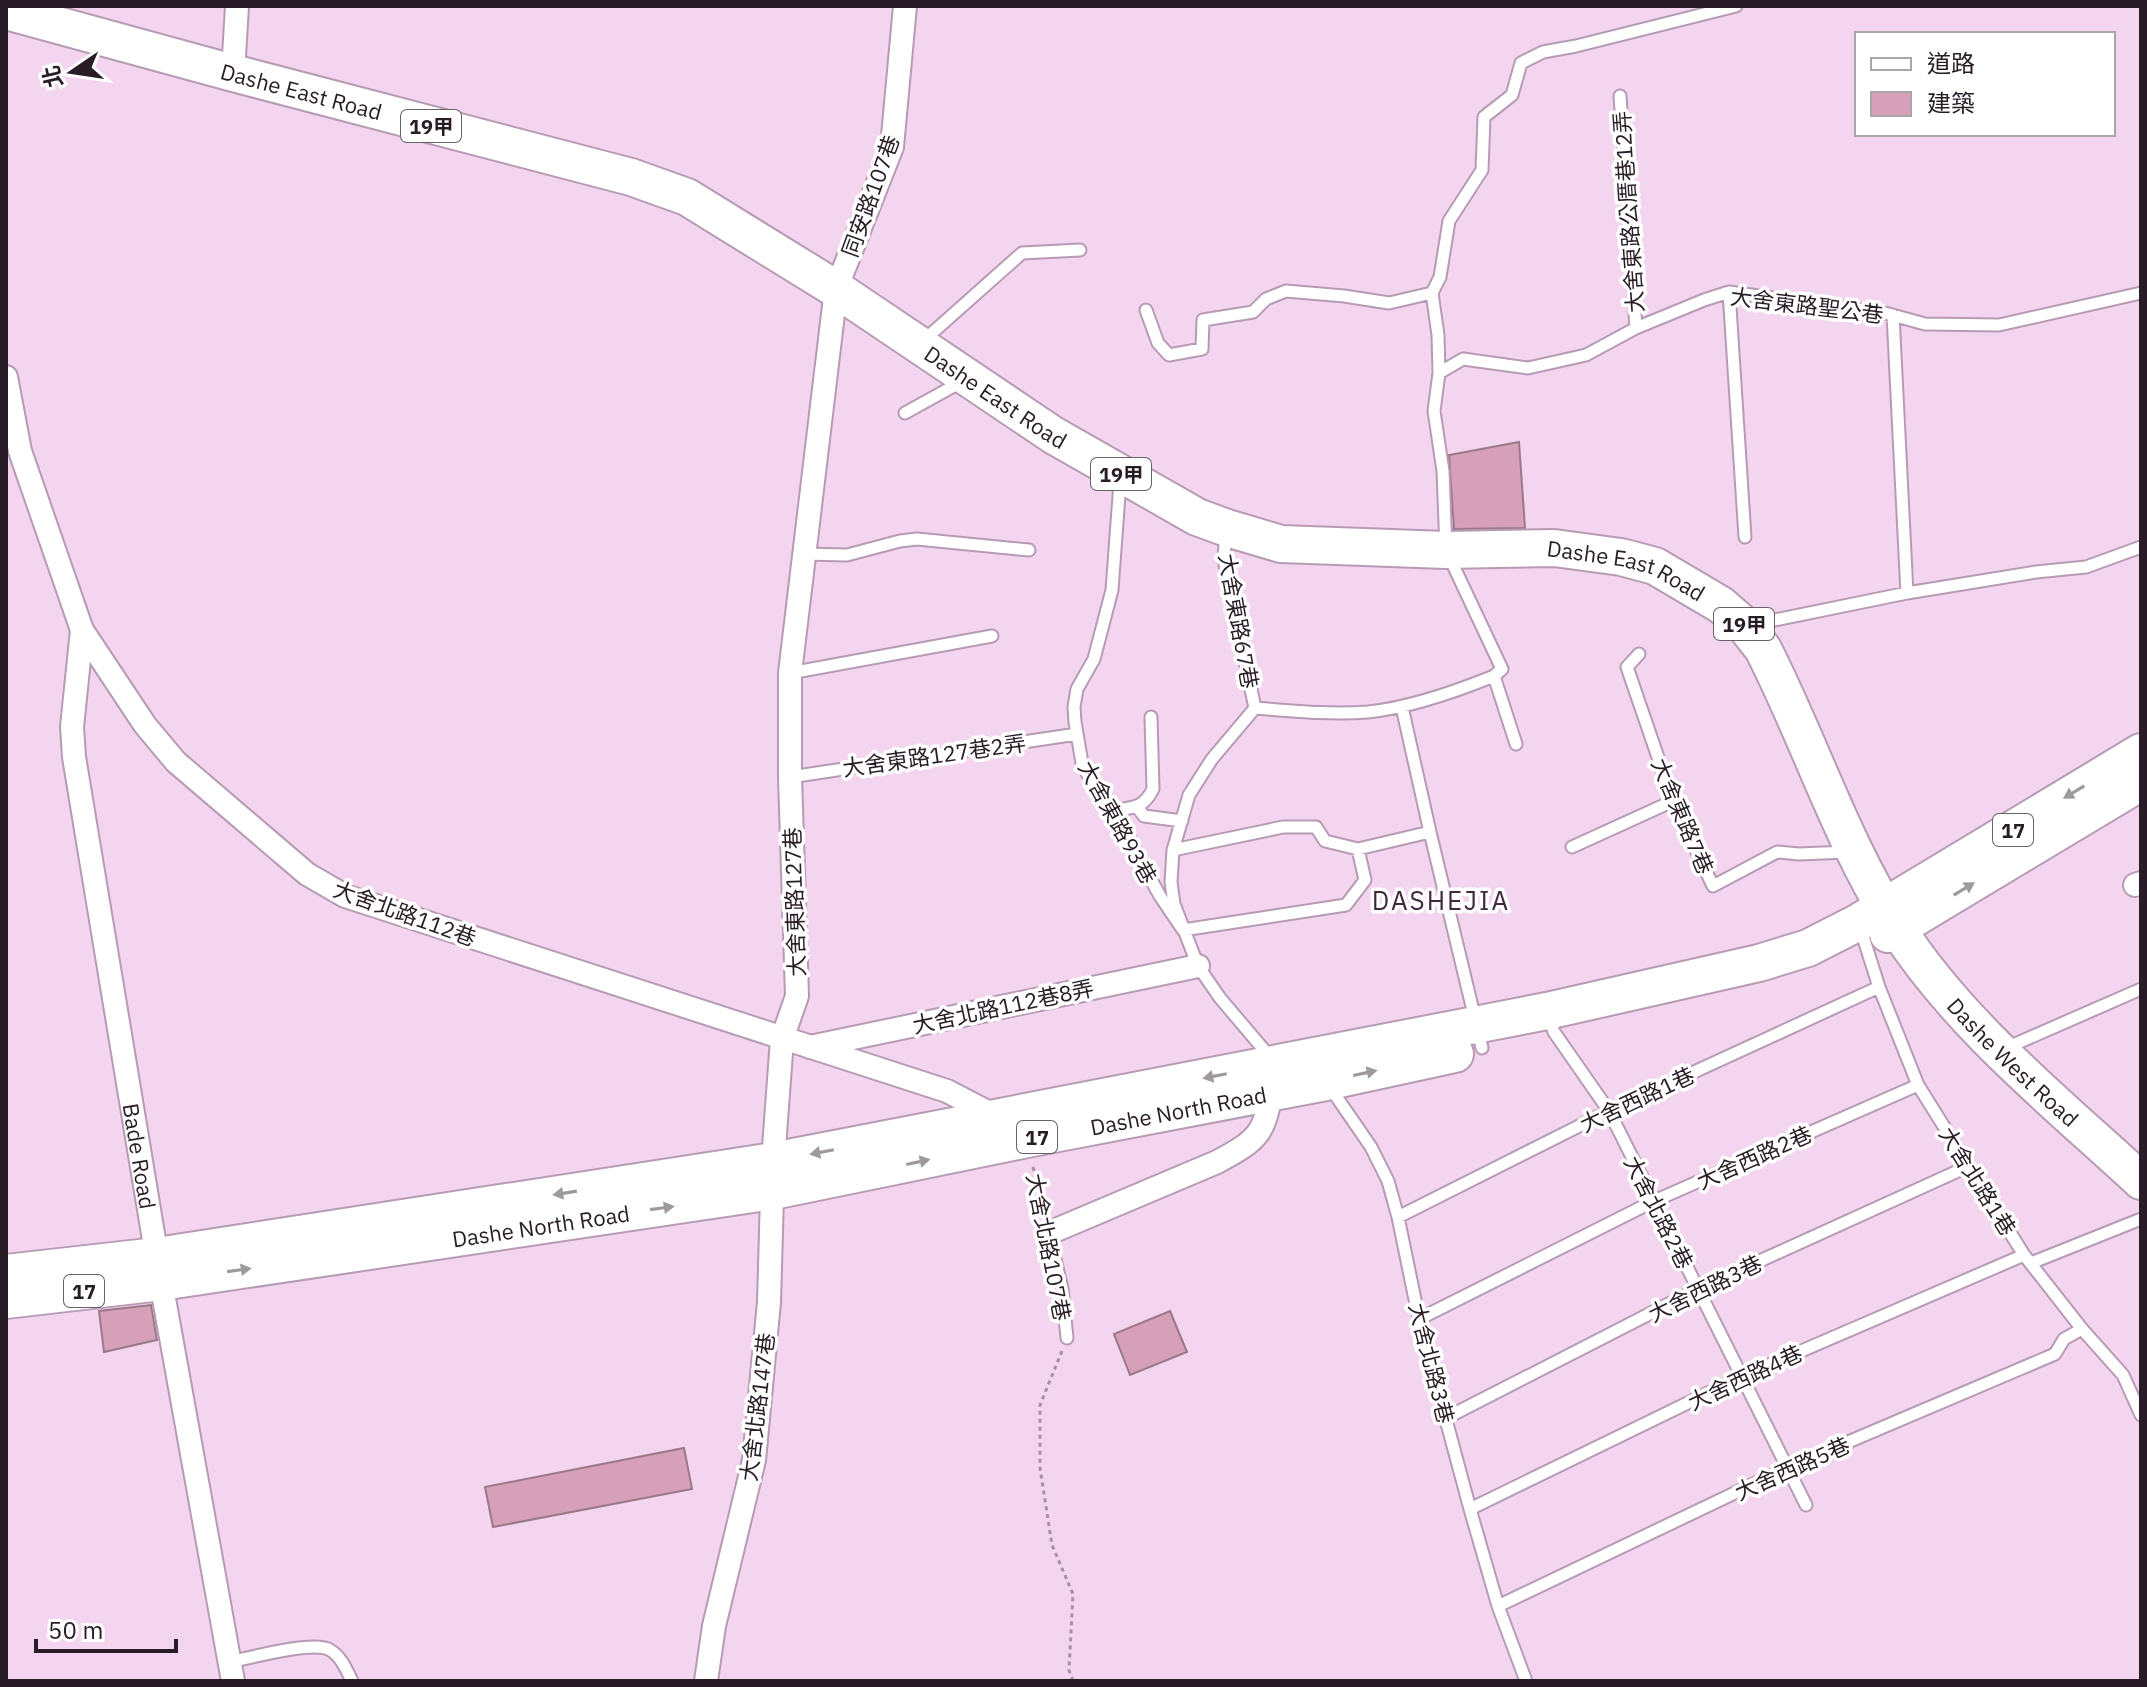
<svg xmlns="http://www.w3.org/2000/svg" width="2147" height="1687" viewBox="0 0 2147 1687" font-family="'IBM Plex Sans','Noto Sans TC',sans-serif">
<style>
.building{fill:#d6a0b9;stroke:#9b7888;stroke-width:2}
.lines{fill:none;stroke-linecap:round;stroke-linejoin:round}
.lane-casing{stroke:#b79bb4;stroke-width:15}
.street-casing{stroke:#b79bb4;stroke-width:26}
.primary-casing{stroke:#b79bb4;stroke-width:40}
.path{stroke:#a790a4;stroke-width:3;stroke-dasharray:4 4;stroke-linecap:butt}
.lane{stroke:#fff;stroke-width:11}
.street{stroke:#fff;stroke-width:22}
.primary{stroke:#fff;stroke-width:36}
.oneway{fill:#9e999d}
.labels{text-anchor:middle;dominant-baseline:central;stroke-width:7;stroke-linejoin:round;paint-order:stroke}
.shield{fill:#fff;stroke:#686167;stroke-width:2}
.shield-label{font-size:20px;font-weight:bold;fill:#281d26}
.street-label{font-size:22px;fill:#281d26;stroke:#fff}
.quarter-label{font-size:26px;letter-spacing:2px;fill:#40293e;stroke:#fff}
</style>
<rect width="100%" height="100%" fill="#f3d5ef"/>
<path class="building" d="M1519,442L1525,528L1454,529L1449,455Z
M151,1305L157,1340L104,1352L99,1311Z
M1170,1311L1187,1352L1130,1375L1114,1334Z
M684,1448L692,1489L493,1527L485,1487Z"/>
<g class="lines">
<g class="lane-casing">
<path id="lane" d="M1620,96L1636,328
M1729,292L1745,537
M1432,293L1440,277L1449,221L1482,170L1484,117L1512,95L1521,63L1543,52L1576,46L1736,6
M1432,293L1438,335L1439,373L1434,411L1443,471L1446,550L1502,669L1494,676L1516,744
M1146,310L1158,343L1169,355L1202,349L1203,320L1253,312L1266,299L1286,291L1344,296L1389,303L1432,293
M1893,315L1907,593
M923,341L1022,253L1080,250
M1439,373L1463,359L1528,368L1586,355L1636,328L1704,300L1729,292L1885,313L1925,324L1999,325L2141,293
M905,413L961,382
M1120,482L1112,590L1094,659L1077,689L1074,707L1075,722L1082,763L1096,791L1117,810L1138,856L1160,896L1183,930L1346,905L1365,880L1358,849
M1226,532L1224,557L1226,572L1255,708
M804,554L847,555L900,541L917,539L1029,550
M1750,625L1907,593L2036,572L2086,567L2141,547
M1639,654L1627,667L1673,801L1713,886L1777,852L1799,854L1847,852
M790,673L992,636
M1402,707L1430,832
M1255,708L1212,759L1189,795L1173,850L1171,882L1174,904L1198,966L1220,998L1270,1057
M1255,708C1293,711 1330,715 1368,712C1407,708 1457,691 1494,676
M790,777L1077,734
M1137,807L1144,816L1182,821
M1117,810C1136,807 1144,807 1153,789L1151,717
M1572,847L1673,801
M1173,850L1283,827H1316L1325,841L1358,849L1430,832L1482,1048
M1860,927L1879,987L1918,1085L2024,1255L2082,1329L2123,1375L2141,1415
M1548,1014L1554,1032L1609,1111L1806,1505
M2006,1048L2141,989
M1329,1086L1371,1147L1388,1181L1398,1217L1419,1319L1470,1509L1498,1606L1526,1681
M1398,1217L1609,1111L1879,987
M1049,1233L1062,1289L1067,1338
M2031,1263L2141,1219
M1419,1319L1654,1201L1918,1085
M1446,1418L1698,1289L1969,1166
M1470,1509L1741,1377L2024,1255
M1498,1606L1787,1468L2055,1354L2064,1339L2082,1329
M229,1662C250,1658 314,1640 330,1650C341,1656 347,1671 352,1681"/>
</g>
<g class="street-casing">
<g id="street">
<path d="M233,73L237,6"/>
<path d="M6,377L20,451L82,630L145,725L176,762L307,874L345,896L947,1091L997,1117"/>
<path id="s1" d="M82,630L72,727L74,757L161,1282L233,1681"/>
<path d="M2135,885L2141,883"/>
<path d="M810,1047L1198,966"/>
<path d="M1049,1233L1217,1162C1262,1138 1264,1133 1273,1083"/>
<path d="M706,1681L714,1626L754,1460L769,1302L773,1161L782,1039L797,996L790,777V673L836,289L892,147L905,6"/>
</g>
</g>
<g class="primary-casing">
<g id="primary">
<path id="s2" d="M6,11L233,73L631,177L687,197L836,289L1053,435L1197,517L1227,528L1281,544L1446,550L1554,548L1621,557L1655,566L1721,605L1745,626L1763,649C1810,741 1841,841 1897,928C1959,1025 2058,1104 2141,1181"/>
<path d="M1888,934L2141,782"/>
<path d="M6,1273L157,1256L773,1161L1547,1011L1759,963L1808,948L1859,922L2141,752"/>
<path id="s3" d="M6,1300L161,1282L773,1191L1027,1139L1326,1082L1455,1054"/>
</g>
</g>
<path class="path" d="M1033,1167L1044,1214
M1062,1351L1040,1405V1468L1052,1545L1073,1594L1069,1670L1073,1681"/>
<use href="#lane" class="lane"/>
<use href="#street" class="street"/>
<use href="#primary" class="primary"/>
</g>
<defs><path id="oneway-solid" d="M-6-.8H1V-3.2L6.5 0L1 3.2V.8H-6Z" transform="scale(2)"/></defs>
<g class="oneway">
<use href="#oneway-solid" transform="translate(2074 792) rotate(149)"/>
<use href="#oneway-solid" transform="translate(1964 889) rotate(-31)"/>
<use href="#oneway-solid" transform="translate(1365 1073) rotate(-12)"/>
<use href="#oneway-solid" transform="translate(1215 1076) rotate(169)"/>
<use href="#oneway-solid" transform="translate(822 1152) rotate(169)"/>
<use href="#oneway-solid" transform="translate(918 1162) rotate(-12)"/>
<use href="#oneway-solid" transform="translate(565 1193) rotate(171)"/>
<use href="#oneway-solid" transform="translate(662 1208) rotate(-8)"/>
<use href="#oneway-solid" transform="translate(239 1270) rotate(-8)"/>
</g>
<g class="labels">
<g class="shield">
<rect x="401" y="110" width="60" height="32" rx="6"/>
<rect x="1091" y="458" width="60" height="32" rx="6"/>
<rect x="1714" y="608" width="60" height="32" rx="6"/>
<rect x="1993" y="814" width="40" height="32" rx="6"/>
<rect x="1017" y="1121" width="40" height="32" rx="6"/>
<rect x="64" y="1275" width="40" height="32" rx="6"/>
</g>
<g class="shield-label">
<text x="431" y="126">19甲</text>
<text x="1121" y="474">19甲</text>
<text x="1744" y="624">19甲</text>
<text x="2013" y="830">17</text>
<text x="1037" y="1137">17</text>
<text x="84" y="1291">17</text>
</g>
<g class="street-label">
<text stroke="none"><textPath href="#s2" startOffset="306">Dashe East Road</textPath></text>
<text transform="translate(870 196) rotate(-70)">同安路107巷</text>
<text transform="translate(1628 212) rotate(-94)">大舍東路公厝巷12弄</text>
<text transform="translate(1807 305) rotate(7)">大舍東路聖公巷</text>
<text stroke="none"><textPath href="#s2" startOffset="1074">Dashe East Road</textPath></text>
<text stroke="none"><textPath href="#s2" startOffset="1746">Dashe East Road</textPath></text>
<text transform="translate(1239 621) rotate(80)">大舍東路67巷</text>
<text transform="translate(934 755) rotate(-8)">大舍東路127巷2弄</text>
<text transform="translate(1683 816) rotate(67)">大舍東路7巷</text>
<text transform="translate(1118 822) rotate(61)">大舍東路93巷</text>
<text transform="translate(794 902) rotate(-92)">大舍東路127巷</text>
<text transform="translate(405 913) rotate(20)">大舍北路112巷</text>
<text transform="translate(1003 1006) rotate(-12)">大舍北路112巷8弄</text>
<text stroke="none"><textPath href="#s2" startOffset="2398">Dashe West Road</textPath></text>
<text transform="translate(1637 1099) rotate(-25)">大舍西路1巷</text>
<text stroke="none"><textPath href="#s3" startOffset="1188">Dashe North Road</textPath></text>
<text stroke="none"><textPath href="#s1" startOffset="532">Bade Road</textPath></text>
<text transform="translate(1754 1157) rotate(-24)">大舍西路2巷</text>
<text transform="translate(1978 1181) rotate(58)">大舍北路1巷</text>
<text transform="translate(1659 1212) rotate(63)">大舍北路2巷</text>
<text stroke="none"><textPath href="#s3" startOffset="540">Dashe North Road</textPath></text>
<text transform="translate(1049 1247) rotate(79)">大舍北路107巷</text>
<text transform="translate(1705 1288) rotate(-26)">大舍西路3巷</text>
<text transform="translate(1432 1363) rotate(76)">大舍北路3巷</text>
<text transform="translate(1745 1377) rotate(-25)">大舍西路4巷</text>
<text transform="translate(757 1407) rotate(-83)">大舍北路147巷</text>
<text transform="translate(1792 1468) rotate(-24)">大舍西路5巷</text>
</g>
<g class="quarter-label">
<text x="1441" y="900">DASHEJIA</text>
</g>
</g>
<rect width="2147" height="1687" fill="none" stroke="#281d26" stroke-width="16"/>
<rect x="1855" y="32" width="260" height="104" fill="#ffffff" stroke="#a9a5a8" stroke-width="2"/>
<rect x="1871" y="58" width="40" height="12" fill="#ffffff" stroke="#a9a5a8" stroke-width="2"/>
<text x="1927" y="72" font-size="24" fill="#281d26">道路</text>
<rect x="1871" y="92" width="40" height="24" fill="#d6a0b9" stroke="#a9a5a8" stroke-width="2"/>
<text x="1927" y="112" font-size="24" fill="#281d26">建築</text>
<g transform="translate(72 72) rotate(257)" stroke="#ffffff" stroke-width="6" paint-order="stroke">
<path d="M0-6L14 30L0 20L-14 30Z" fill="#281d26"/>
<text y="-12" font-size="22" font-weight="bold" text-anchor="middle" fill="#281d26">北</text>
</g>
<path d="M36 1639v12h140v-12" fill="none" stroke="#281d26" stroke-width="4"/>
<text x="48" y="1639" font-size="24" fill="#281d26" stroke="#ffffff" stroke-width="6" paint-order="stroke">50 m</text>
</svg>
